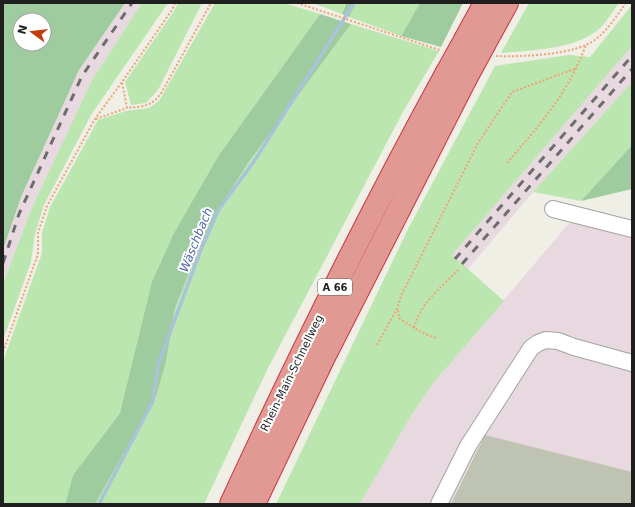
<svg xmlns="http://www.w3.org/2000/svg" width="635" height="507" viewBox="0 0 635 507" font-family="'DejaVu Sans',sans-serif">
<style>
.industrial{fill:#e8d9e1}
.construction{fill:#bfc3b2}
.grass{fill:#bce6b0}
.forest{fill:#9fcc9e;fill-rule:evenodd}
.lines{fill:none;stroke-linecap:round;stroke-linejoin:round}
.stream{stroke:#aac2da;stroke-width:3.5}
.minor-casing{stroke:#a3a3a3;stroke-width:18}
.highway-casing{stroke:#cf313e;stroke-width:24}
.path{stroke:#f0a376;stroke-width:2;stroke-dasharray:2 2;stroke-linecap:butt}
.minor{stroke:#fff;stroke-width:16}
.highway{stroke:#e19993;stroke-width:22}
.rail{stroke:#6d6d6d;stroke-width:3;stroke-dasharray:8 8;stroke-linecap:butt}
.highway-bridge-casing{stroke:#cf313e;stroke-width:24;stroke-linecap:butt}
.highway-bridge{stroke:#e19993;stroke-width:22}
.labels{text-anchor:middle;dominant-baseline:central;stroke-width:4;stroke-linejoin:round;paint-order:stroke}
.shield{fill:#fff;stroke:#626262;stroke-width:1}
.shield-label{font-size:10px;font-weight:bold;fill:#1f1f1f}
.street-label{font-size:11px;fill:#1f1f1f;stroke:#fff}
.water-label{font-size:12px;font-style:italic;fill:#5266a9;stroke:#fff}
</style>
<rect width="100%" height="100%" fill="#efefe6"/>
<path class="industrial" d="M125,3H142L92,80L30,212L3,284V250L21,197L79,70Z
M632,46V82L533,192L468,269L452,255Z
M570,222L632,238V504H360L411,416L434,382Z"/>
<path class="construction" d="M485,435L632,472V504H451Z"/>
<path class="grass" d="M142,3H168L91,115L44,205L35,234L31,262L3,340V284L30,212L92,80Z
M178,3H202L158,90L146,103L131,105L125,82L174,11Z
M215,3H284L320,14L219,155L132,368L120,413L73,475L65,504H3V361L42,253V233L50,207L98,120L126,111L149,108L159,101Z
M313,3H345L342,14Z
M356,3H420L401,36L349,17Z
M529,3H619C613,11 606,23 598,30C572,50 532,50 501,53Z
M632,5V46L452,255L504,301L434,382L411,416L360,504H276L408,229L495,66L569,55L590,57Z
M351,24L439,51L404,110L268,368L204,504H95L166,362L175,308L194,261L220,208L248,163Z
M632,82V145L581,201L533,192Z"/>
<path class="forest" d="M3,3H125L79,70L21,197L3,250ZM20,20H44V44H20Z
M346,3H356L349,17L342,14Z
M420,3H463L441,47L401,36Z
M320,14L351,24L248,163L220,208L194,261L175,308L166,362L156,396L95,504H65L73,475L120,413L152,282L173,235L219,155Z
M632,145V189L581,201Z"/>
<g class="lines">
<path class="stream" d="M99,504L153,401L158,365L200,252L219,209L253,163L354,3"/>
<g class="minor-casing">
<path id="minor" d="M553,209L632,229
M439,504L468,446L531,348L538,343L546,340L558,341L574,347L632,363"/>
</g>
<g class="highway-casing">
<path id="highway" d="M466,38L485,3
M485,43L507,3
M231,504C298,358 369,215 446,74
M254,504L323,359L465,80"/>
</g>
<path class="path" d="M175,3L172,10L122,82L127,108C145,106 151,107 162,92L211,3
M297,3L440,50
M496,56C521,57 577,55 596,39C608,30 617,15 626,3
M96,119L127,108
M507,163C541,123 567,95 586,45
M398,310L399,318C411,326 422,334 436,338
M414,328C420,303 442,287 459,269
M377,345L397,309L401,296L478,143L512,92L577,68
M3,352L38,254V233L47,206L95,119L122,82"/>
<use href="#minor" class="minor"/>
<use href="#highway" class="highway"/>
<path class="rail" d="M455,259L632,56
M3,263L19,214L82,76L132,3
M462,264L632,69"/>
<g class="highway-bridge-casing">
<path id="highway-bridge" d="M446,74L466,38
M465,80L485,43"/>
</g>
<use href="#highway-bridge" class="highway-bridge"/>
</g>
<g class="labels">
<rect class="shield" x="318" y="279" width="34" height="16" rx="3"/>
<g class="shield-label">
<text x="335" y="287">A 66</text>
</g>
<g class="street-label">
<text transform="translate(292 373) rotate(-64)">Rhein-Main-Schnellweg</text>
</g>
<g class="water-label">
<text transform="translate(196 240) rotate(-68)">Wäschbach</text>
</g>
</g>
<rect width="635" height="507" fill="none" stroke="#1f1f1f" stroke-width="8"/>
<g transform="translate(32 32) rotate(285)"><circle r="19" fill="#ffffff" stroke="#a5a5a5"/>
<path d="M0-3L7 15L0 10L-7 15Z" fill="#c13d0e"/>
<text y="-6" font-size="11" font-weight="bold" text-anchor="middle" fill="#1f1f1f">N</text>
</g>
</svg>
